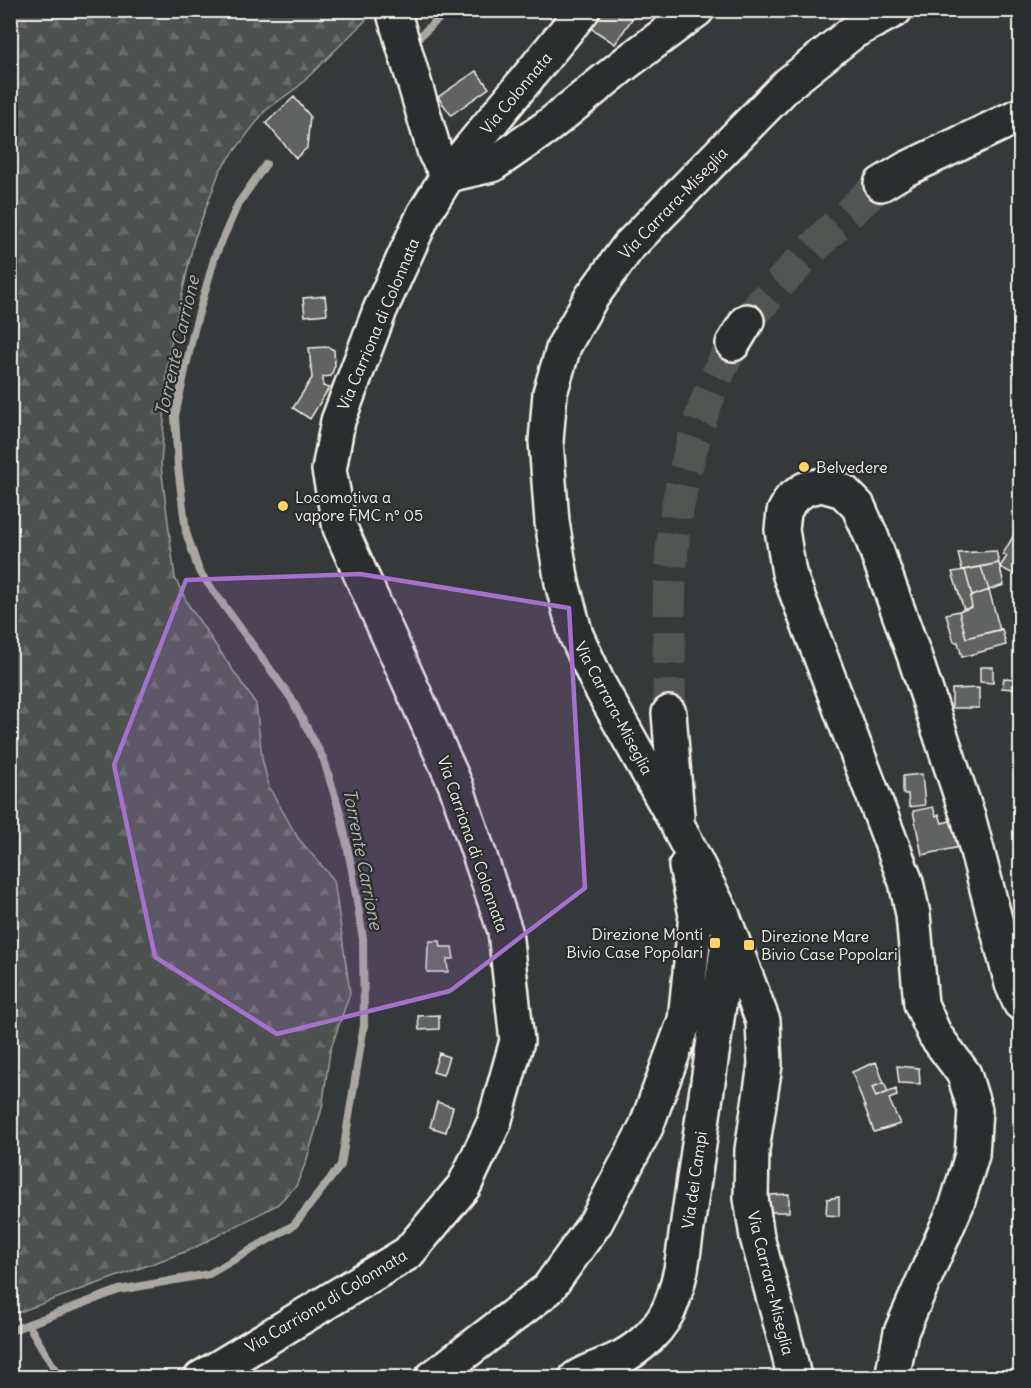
<svg xmlns="http://www.w3.org/2000/svg" width="1031" height="1388" viewBox="0 0 1031 1388" font-family="Delius,sans-serif">
<style>
.forest{fill:url(#forest-firs);stroke:#a1a19c;stroke-width:1.5}
.lines{fill:none;stroke-linecap:round;stroke-linejoin:round}
.stream{stroke:#a8a7a1;stroke-width:8}
.building{fill:#616362;stroke:#f4f1e8;stroke-width:1.5}
.minor-tunnel{stroke:#525553;stroke-width:33;stroke-dasharray:33 16;stroke-linecap:butt}
.minor-casing{stroke:#f4f1e8;stroke-width:38}
.major-casing{stroke:#f4f1e8;stroke-width:38}
.minor{stroke:#2a2d2e;stroke-width:33}
.major{stroke:#2a2d2e;stroke-width:33}
.marked{fill:#a571cd;fill-opacity:0.2;stroke:#a571cd;stroke-width:4.5;stroke-linejoin:round}
.poi-dot{fill:#ffd166;stroke:#2a2d2e;stroke-width:2}
.labels{text-anchor:middle;dominant-baseline:central;stroke-width:4.5;stroke-linejoin:round;paint-order:stroke}
.street-label{font-size:16px;fill:#f4f1e8;stroke:#2a2d2e}
.poi-label{font-size:16px;fill:#f4f1e8;stroke:#2a2d2e;text-anchor:start}
.water-label{font-size:18px;font-style:italic;fill:#b4b3ad;stroke:#2a2d2e}
</style>
<defs>
<pattern id="forest-firs" width="22" height="20" patternUnits="userSpaceOnUse" patternTransform="scale(1.5)"><rect width="22" height="20" fill="#4e514f"/><path d="M5 1l3.5 6h-7zM16 11l3.5 6h-7z" fill="#686a68"/></pattern>
</defs>
<rect width="100%" height="100%" fill="#363939"/>
<filter id="ink" filterUnits="userSpaceOnUse"><feTurbulence type="fractalNoise" baseFrequency=".0167" numOctaves="2"/><feDisplacementMap in="SourceGraphic" scale="12" xChannelSelector="R" yChannelSelector="G"/><feConvolveMatrix kernelMatrix="1 2 1 2 8 2 1 2 1" color-interpolation-filters="sRGB"/></filter>
<g filter="url(#ink)">
<path class="forest" d="M11,10L375,11L299,86L265,111L220,170L194,240L168,357L161,466L175,578L189,606L256,704L262,758L269,787L298,838L334,880L350,993L330,1051L322,1108L306,1162L296,1186L277,1205L190,1250L11,1315Z"/>
<g class="lines">
<path class="stream" d="M418,38L448,10
M28,1324L60,1378
M10,1331L119,1290L209,1274L294,1225L341,1165L364,1025L363,939L352,870L341,816L324,760L291,698L199,571L186,532L178,467L175,416L194,330L215,256L238,204L266,164"/>
</g>
<path class="building" d="M601,10H638L615,44L589,27Z
M476,71L489,88L451,115L438,97Z
M294,97L310,116L307,148L296,158L266,123Z
M325,296L327,314L305,316L303,298Z
M328,347L334,350L335,365L331,376L323,377V386L329,388L310,419L293,408L312,378L309,348Z
M1015,533L1020,537L1019,577L1000,567L1007,556L1003,554Z
M996,551L999,563L962,570L958,553Z
M999,563L1004,585L989,590L981,567Z
M981,567L989,590L972,596L965,570Z
M965,570L972,596L970,597L972,607L964,610L952,572Z
M989,590L1000,630L966,638L959,611L972,607L970,597Z
M959,611L966,638L1002,629L1006,645L962,657L958,642H954L946,614Z
M980,667H993V683L980,682Z
M1004,678L1015,679L1013,689L1002,688Z
M979,688V708H952V689Z
M922,774L925,805L909,807L908,794H903V776Z
M933,807L936,816L939,814L942,823L954,820L960,847L922,855L913,811Z
M430,941H440L441,947H452L454,959H447L448,972H427L428,947Z
M439,1015V1029L419,1030L418,1016Z
M439,1053L449,1057L443,1075L433,1072Z
M876,1062L884,1083L872,1087L876,1097L896,1089L897,1096L889,1099L900,1124L874,1132L852,1072Z
M897,1066L919,1068L920,1084L899,1083Z
M884,1083L888,1092L876,1097L872,1087Z
M437,1102L453,1107L446,1132L430,1127Z
M789,1194V1212H769L768,1195Z
M839,1197V1216L826,1215L827,1199Z"/>
<g class="lines">
<path class="minor-tunnel" d="M747,321C790,270 831,228 881,184
M669,713C670,648 666,581 676,517C685,460 705,394 733,344"/>
<g class="minor-casing">
<path id="minor" d="M448,175L492,165L547,127L626,63L697,10
M881,184L906,169L1020,115
M733,344L747,321
M669,713L677,816
M432,1378L548,1289L596,1222L646,1127L685,1020L696,915L686,866
M576,1378C588,1370 601,1367 614,1361C639,1350 663,1328 672,1302C676,1292 678,1281 681,1270L729,935
M794,1378L789,1354L757,1237L751,1198L752,1150L765,1065L763,1021L723,916L677,824L598,683L576,635L562,583L552,522L546,441L550,393L564,346L591,298L628,247L788,84L853,32L895,10
M892,1378L901,1332L957,1204L972,1155L975,1110L964,1074L935,1035L921,1004L913,914L906,882L789,573L782,530L784,512L791,499L805,489L822,485L843,491L858,506L872,538L914,655L969,820L1012,984L1020,1003"/>
</g>
<g class="major-casing">
<path id="major" d="M393,10L435,153L448,175
M201,1378L408,1253L464,1186L494,1123L517,1041L505,931L456,786L340,528L329,470L338,421L380,310L424,214L448,175L583,10"/>
</g>
<use href="#minor" class="minor"/>
<use href="#major" class="major"/>
</g>
</g>
<path class="marked" d="M360,574L569,608L585,888L450,991L277,1034L155,957L114,765L186,580Z"/>
<g class="poi-dot">
<circle cx="804" cy="467" r="6"/>
<circle cx="283" cy="506" r="6"/>
<rect x="709" y="937" width="12" height="12" rx="3"/>
<rect x="743" y="939" width="12" height="12" rx="3"/>
</g>
<g class="labels">
<g class="street-label">
<text transform="translate(516 93) rotate(-50)">Via Colonnata</text>
<text transform="translate(673 203) rotate(-46)">Via Carrara-Miseglia</text>
<text transform="translate(378 324) rotate(-67)">Via Carriona di Colonnata</text>
<text transform="translate(614 708) rotate(62)">Via Carrara-Miseglia</text>
<text transform="translate(473 844) rotate(71)">Via Carriona di Colonnata</text>
<text transform="translate(694 1180) rotate(-82)">Via dei Campi</text>
<text transform="translate(771 1283) rotate(76)">Via Carrara-Miseglia</text>
<text transform="translate(326 1301) rotate(-31)">Via Carriona di Colonnata</text>
</g>
<g class="poi-label">
<text x="816" y="467">Belvedere</text>
<text x="295" y="497">Locomotiva a<tspan x="295" dy="18">vapore FMC nº 05</tspan></text>
<text x="703" y="934" text-anchor="end">Direzione Monti<tspan x="703" dy="18">Bivio Case Popolari</tspan></text>
<text x="761" y="936">Direzione Mare<tspan x="761" dy="18">Bivio Case Popolari</tspan></text>
</g>
<g class="water-label">
<text transform="translate(177 346) rotate(-77)">Torrente Carrione</text>
<text transform="translate(363 859) rotate(79)">Torrente Carrione</text>
</g>
</g>
<rect width="1031" height="1388" fill="none" stroke="#2a2d2e" stroke-width="36"/>
<rect x="18" y="18" width="995" height="1352" fill="none" stroke="#f4f1e8" stroke-width="2" filter="url(#ink)"/>
</svg>
